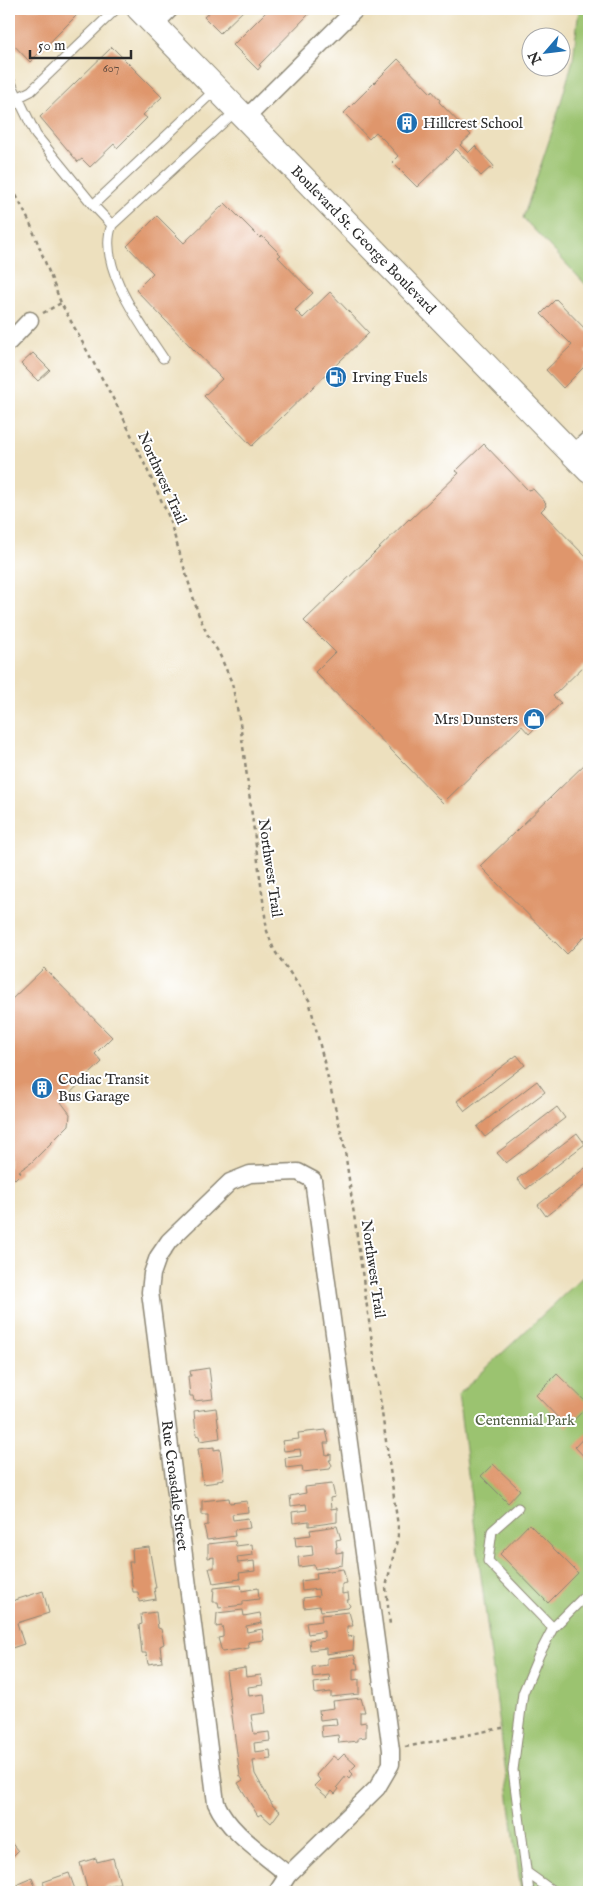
<svg xmlns="http://www.w3.org/2000/svg" width="598" height="1901" viewBox="0 0 598 1901" font-family="'IM FELL English',serif">
<style>
.green{fill:#9bc36f;stroke:#63774d}
.building{fill:#df966c}
.lines{fill:none;stroke-linecap:round;stroke-linejoin:round}
.lane-casing{stroke:#8c8674;stroke-width:11}
.street-casing{stroke:#8c8674;stroke-width:19}
.secondary-casing{stroke:#8c8674;stroke-width:26}
.path{stroke:#8c8674;stroke-width:2.5;stroke-dasharray:4 4;stroke-linecap:butt}
.lane{stroke:#fff;stroke-width:9}
.street{stroke:#fff;stroke-width:16}
.secondary{stroke:#fff;stroke-width:24}
.labels{text-anchor:middle;dominant-baseline:central;stroke-width:4;stroke-linejoin:round;paint-order:stroke}
.number-label{font-size:12px;fill:#58463b}
.poi-label{font-size:15px;fill:#2b2b2b;stroke:#fff;text-anchor:start}
.street-label{font-size:15px;fill:#2b2b2b;stroke:#fff}
.park-label{font-size:15px;fill:#526043;stroke:#fff}
</style>
<rect width="100%" height="100%" fill="#fff"/>
<filter id="ink" filterUnits="userSpaceOnUse"><feTurbulence type="fractalNoise" baseFrequency=".02" numOctaves="2"/><feDisplacementMap in="SourceGraphic" scale="10" xChannelSelector="R" yChannelSelector="G"/><feConvolveMatrix kernelMatrix="1 2 1 2 8 2 1 2 1" color-interpolation-filters="sRGB"/></filter>
<filter id="wash" filterUnits="userSpaceOnUse"><feTurbulence type="fractalNoise" baseFrequency=".0096" numOctaves="4" result="noise"/><feDisplacementMap in="SourceGraphic" scale="20" xChannelSelector="R" yChannelSelector="G"/><feGaussianBlur stdDeviation="1.12" result="paint"/><feColorMatrix in="noise" values="0 0 0 0 0 0 0 0 0 0 0 0 0 0 0 0 0 1.4 0 .05"/><feComposite in="paint" operator="in"/></filter>
<g filter="url(#wash)">
<rect width="100%" height="100%" fill="#ede0be"/>
<path class="green" d="M579,9H589V288L523,218L554,126L573,60Z
M589,1271V1892H521L458,1395Z"/>
<g id="blocks">
<path class="building" d="M9,9H73L78,14L30,62L9,40Z
M213,9H245L220,33L204,17Z
M269,9H310L312,11L259,65L261,66L258,70L233,45Z
M112,47L162,97L143,115L147,118L117,148L114,144L90,167L82,159L78,162L40,117Z
M398,59L431,93L432,91L440,100L439,102L471,135L460,145L468,153L475,146L493,165L494,167L492,169L491,167L481,176L456,149L417,187L392,162L398,156L385,141L376,132L369,139L344,113Z
M225,203L260,238L262,236L281,255L278,257L313,293L295,310L303,318L330,292L369,333L252,446L204,396L222,379L136,290L153,273L127,246L157,216L184,243Z
M556,299L589,333V348L585,352L589,356V362L563,388L546,370L572,345L541,314Z
M33,353L50,370L38,381L21,364Z
M484,444L528,490L533,489L546,503L545,504L546,506L541,511L589,560V661L553,696L561,703L529,734L522,726L443,803L315,672L335,652L304,621L409,519L410,520L459,473L456,471Z
M589,760V932L567,954L480,866Z
M44,968L112,1037L95,1054L102,1062L61,1102L70,1114L69,1125L31,1163L19,1171L21,1173L15,1179L13,1177L9,1183V1002Z
M517,1055L525,1065L465,1111L457,1101Z
M537,1081L545,1092L485,1137L477,1127Z
M557,1107L565,1118L506,1163L497,1153Z
M577,1133L585,1144L526,1189L517,1179Z
M589,1165V1182L546,1216L538,1205Z
M209,1368L213,1399L194,1401L193,1396H190L188,1376H191L190,1371Z
M557,1374L589,1405L567,1427L536,1395Z
M216,1408L220,1438L200,1441L199,1436L196,1435L194,1411Z
M326,1430L329,1443H324L326,1455L331,1454V1460H329L332,1465L330,1469L303,1472L302,1466L286,1468L285,1458L301,1456L300,1449L284,1451L282,1441L299,1439L298,1433Z
M589,1432V1462L575,1447Z
M214,1447V1450L220,1449L224,1479L218,1480V1482L203,1484L198,1449Z
M493,1464L520,1490L508,1503L481,1476Z
M332,1484L335,1497L330,1498L331,1509L337,1508V1522L309,1526V1521L293,1523L292,1512L307,1510L306,1504L291,1506L290,1496L306,1493L305,1487Z
M229,1498L230,1503L247,1501L248,1512L232,1514L233,1520L248,1518L250,1528L234,1530L235,1536L207,1540L204,1526L208,1525V1515H202V1501Z
M529,1524L578,1573L548,1603L500,1554Z
M337,1526L341,1539L336,1540L337,1547H336V1553L343,1552L342,1565L315,1569L314,1565L299,1567L298,1557L313,1555L312,1545L296,1547L295,1537L311,1535L310,1530Z
M235,1541L236,1546L252,1544L253,1555L237,1557L238,1563L254,1561L255,1571L239,1573L240,1579L213,1583L209,1568H214V1557L208,1558V1544Z
M149,1547L156,1588H154L156,1599L139,1602L138,1592H133L129,1562H133L132,1549Z
M343,1569L347,1583L342,1584V1594L348,1593L349,1600H347L350,1606L348,1608L321,1611L320,1606L304,1608L303,1598L319,1596L318,1589L302,1591L301,1581L317,1579L316,1573Z
M241,1585L242,1591L258,1588L259,1599L243,1601V1605L219,1608L218,1602H213L214,1588Z
M43,1591L49,1613L17,1623L24,1644L9,1649V1602Z
M243,1610L244,1616L260,1613L262,1623L246,1626L247,1632L262,1629L264,1640L248,1642L249,1648L222,1652L218,1638L223,1637V1631L222,1626L216,1627L217,1613Z
M156,1612L158,1628L161,1629L164,1644L160,1646L162,1662L148,1664L146,1653H142L139,1625L142,1624L141,1614Z
M349,1612L353,1626H347V1632L348,1637L354,1636L353,1650L326,1654V1648L310,1650L309,1640L324,1638V1631L308,1634L306,1623L322,1621L321,1615Z
M354,1655L356,1661L355,1663H357L358,1669H353V1680L359,1679V1694L331,1697V1692L315,1694L314,1683L330,1681L329,1675L313,1677L312,1667L327,1665V1658Z
M245,1668L246,1677L261,1675L263,1685L248,1687L249,1696L264,1694L266,1713L251,1715L254,1734L269,1732L270,1741L254,1743L255,1752L270,1750L271,1759L253,1761L255,1774L273,1806L280,1811L271,1823L261,1814L258,1816L238,1783L243,1780L240,1776L226,1671Z
M361,1698L365,1712H360V1723L366,1722V1737L358,1738V1741L339,1743L338,1735L322,1737L321,1726L337,1725L336,1718L320,1720L319,1710L334,1708L333,1701Z
M344,1754L356,1765L350,1771L353,1774L349,1779L346,1776L337,1787L339,1789L335,1794L332,1791L327,1797L314,1786L320,1780L316,1775L333,1756L338,1760Z
M9,1840L18,1851L9,1860Z
M96,1858L97,1862L113,1858L120,1883L104,1887L105,1890L88,1892L80,1863Z
M69,1873L76,1892H46L43,1882Z
M32,1878L37,1892H21L18,1884Z"/>
</g>
</g>
<g filter="url(#ink)">
<use href="#blocks" fill-opacity="0" stroke="#8c8674" stroke-width="1"/>
<g class="lines">
<g class="lane-casing">
<path id="lane" d="M9,79L36,135L93,205L216,89
M17,98L31,91L116,9
M93,205L112,225L237,110
M112,225C96,265 142,326 163,358
M518,1508L492,1531L488,1561L553,1628
M526,1872L554,1892
M529,1892L513,1770L523,1693L539,1655L553,1628L589,1592"/>
</g>
<g class="street-casing">
<g id="street">
<path d="M154,25L170,9"/>
<path d="M246,118L356,9"/>
<path d="M9,342L30,320"/>
<path d="M572,454L589,439"/>
<path id="s1" d="M277,1892L288,1875L377,1788L391,1764V1750L313,1180L298,1172L250,1174L230,1182L169,1241L158,1257L152,1274L150,1292L216,1803C230,1834 263,1853 288,1875"/>
</g>
</g>
<g class="secondary-casing">
<g id="secondary">
<path id="s2" d="M139,9L589,471"/>
</g>
</g>
<path class="path" d="M9,181L30,223L61,303L122,415L168,515L198,613L207,634L219,653L232,683L240,723L267,931L274,950L309,1000L344,1144L398,1526V1536L386,1587L390,1625
M43,313L61,303
M405,1747L507,1727"/>
<use href="#lane" class="lane"/>
<use href="#street" class="street"/>
<use href="#secondary" class="secondary"/>
</g>
</g>
<defs>
<g id="building-disc" transform="scale(1.125)"><circle r="9.5" fill="#1f6fb2" stroke="#fff"/><path d="M-4-6H4V6H1V3H-1V6H-4ZM-2.5-4.3h1.7v1.8h-1.7ZM.8-4.3h1.7v1.8H.8ZM-2.5-1h1.7V.8h-1.7ZM.8-1h1.7V.8H.8Z" fill="#fff"/></g>
<g id="fuel-disc" transform="scale(1.125)"><circle r="9.5" fill="#1f6fb2" stroke="#fff"/><path d="M-5.5-6h7V0h2V4h1.3V-2.5L3-4.5l.8-.8L6-3V5H2.5V1h-1V6h-7ZM-4.2-4.7v3.2H.2V-4.7Z" fill="#fff"/></g>
<g id="shop-disc" transform="scale(1.125)"><circle r="9.5" fill="#1f6fb2" stroke="#fff"/><path d="M-5-2.5h2.3a2.7 3.5 0 0 1 5.4 0H5L5.5 6h-11ZM-1.5-2.5h3a1.5 2.3 0 0 0-3 0Z" fill="#fff"/></g>
</defs>
<g fill-rule="evenodd">
<use href="#building-disc" x="407" y="123"/>
<use href="#fuel-disc" x="336" y="377"/>
<use href="#shop-disc" x="534" y="719"/>
<use href="#building-disc" x="42" y="1088"/>
</g>
<g class="labels">
<g class="number-label">
<text x="111" y="68">607</text>
</g>
<g class="poi-label">
<text x="423" y="123">Hillcrest School</text>
<text x="352" y="377">Irving Fuels</text>
<text x="518" y="719" text-anchor="end">Mrs Dunsters</text>
<text x="58" y="1079">Codiac Transit<tspan x="58" dy="17">Bus Garage</tspan></text>
</g>
<g class="street-label">
<text stroke="none"><textPath href="#s2" startOffset="322">Boulevard St. George Boulevard</textPath></text>
<text transform="translate(162 478) rotate(66)">Northwest Trail</text>
<text transform="translate(270 868) rotate(82)">Northwest Trail</text>
<text transform="translate(373 1269) rotate(82)">Northwest Trail</text>
<text stroke="none"><textPath href="#s1" startOffset="1184">Rue Croasdale Street</textPath></text>
</g>
<g class="park-label">
<text x="525" y="1420">Centennial Park</text>
</g>
</g>
<rect width="598" height="1901" fill="none" stroke="#fff" stroke-width="30"/>
<g transform="translate(546 52) rotate(242)"><circle r="24" fill="#ffffff" stroke="#aaaaaa"/>
<path d="M0-4L9 19L0 12L-9 19Z" fill="#1f6fb2"/>
<text y="-8" font-size="14" font-weight="bold" text-anchor="middle" fill="#2b2b2b">N</text>
</g>
<path d="M30 50v8h101v-8" fill="none" stroke="#2b2b2b" stroke-width="2.5"/>
<text x="38" y="50" font-size="15" fill="#2b2b2b" stroke="#ffffff" stroke-width="4" paint-order="stroke">50 m</text>
</svg>
